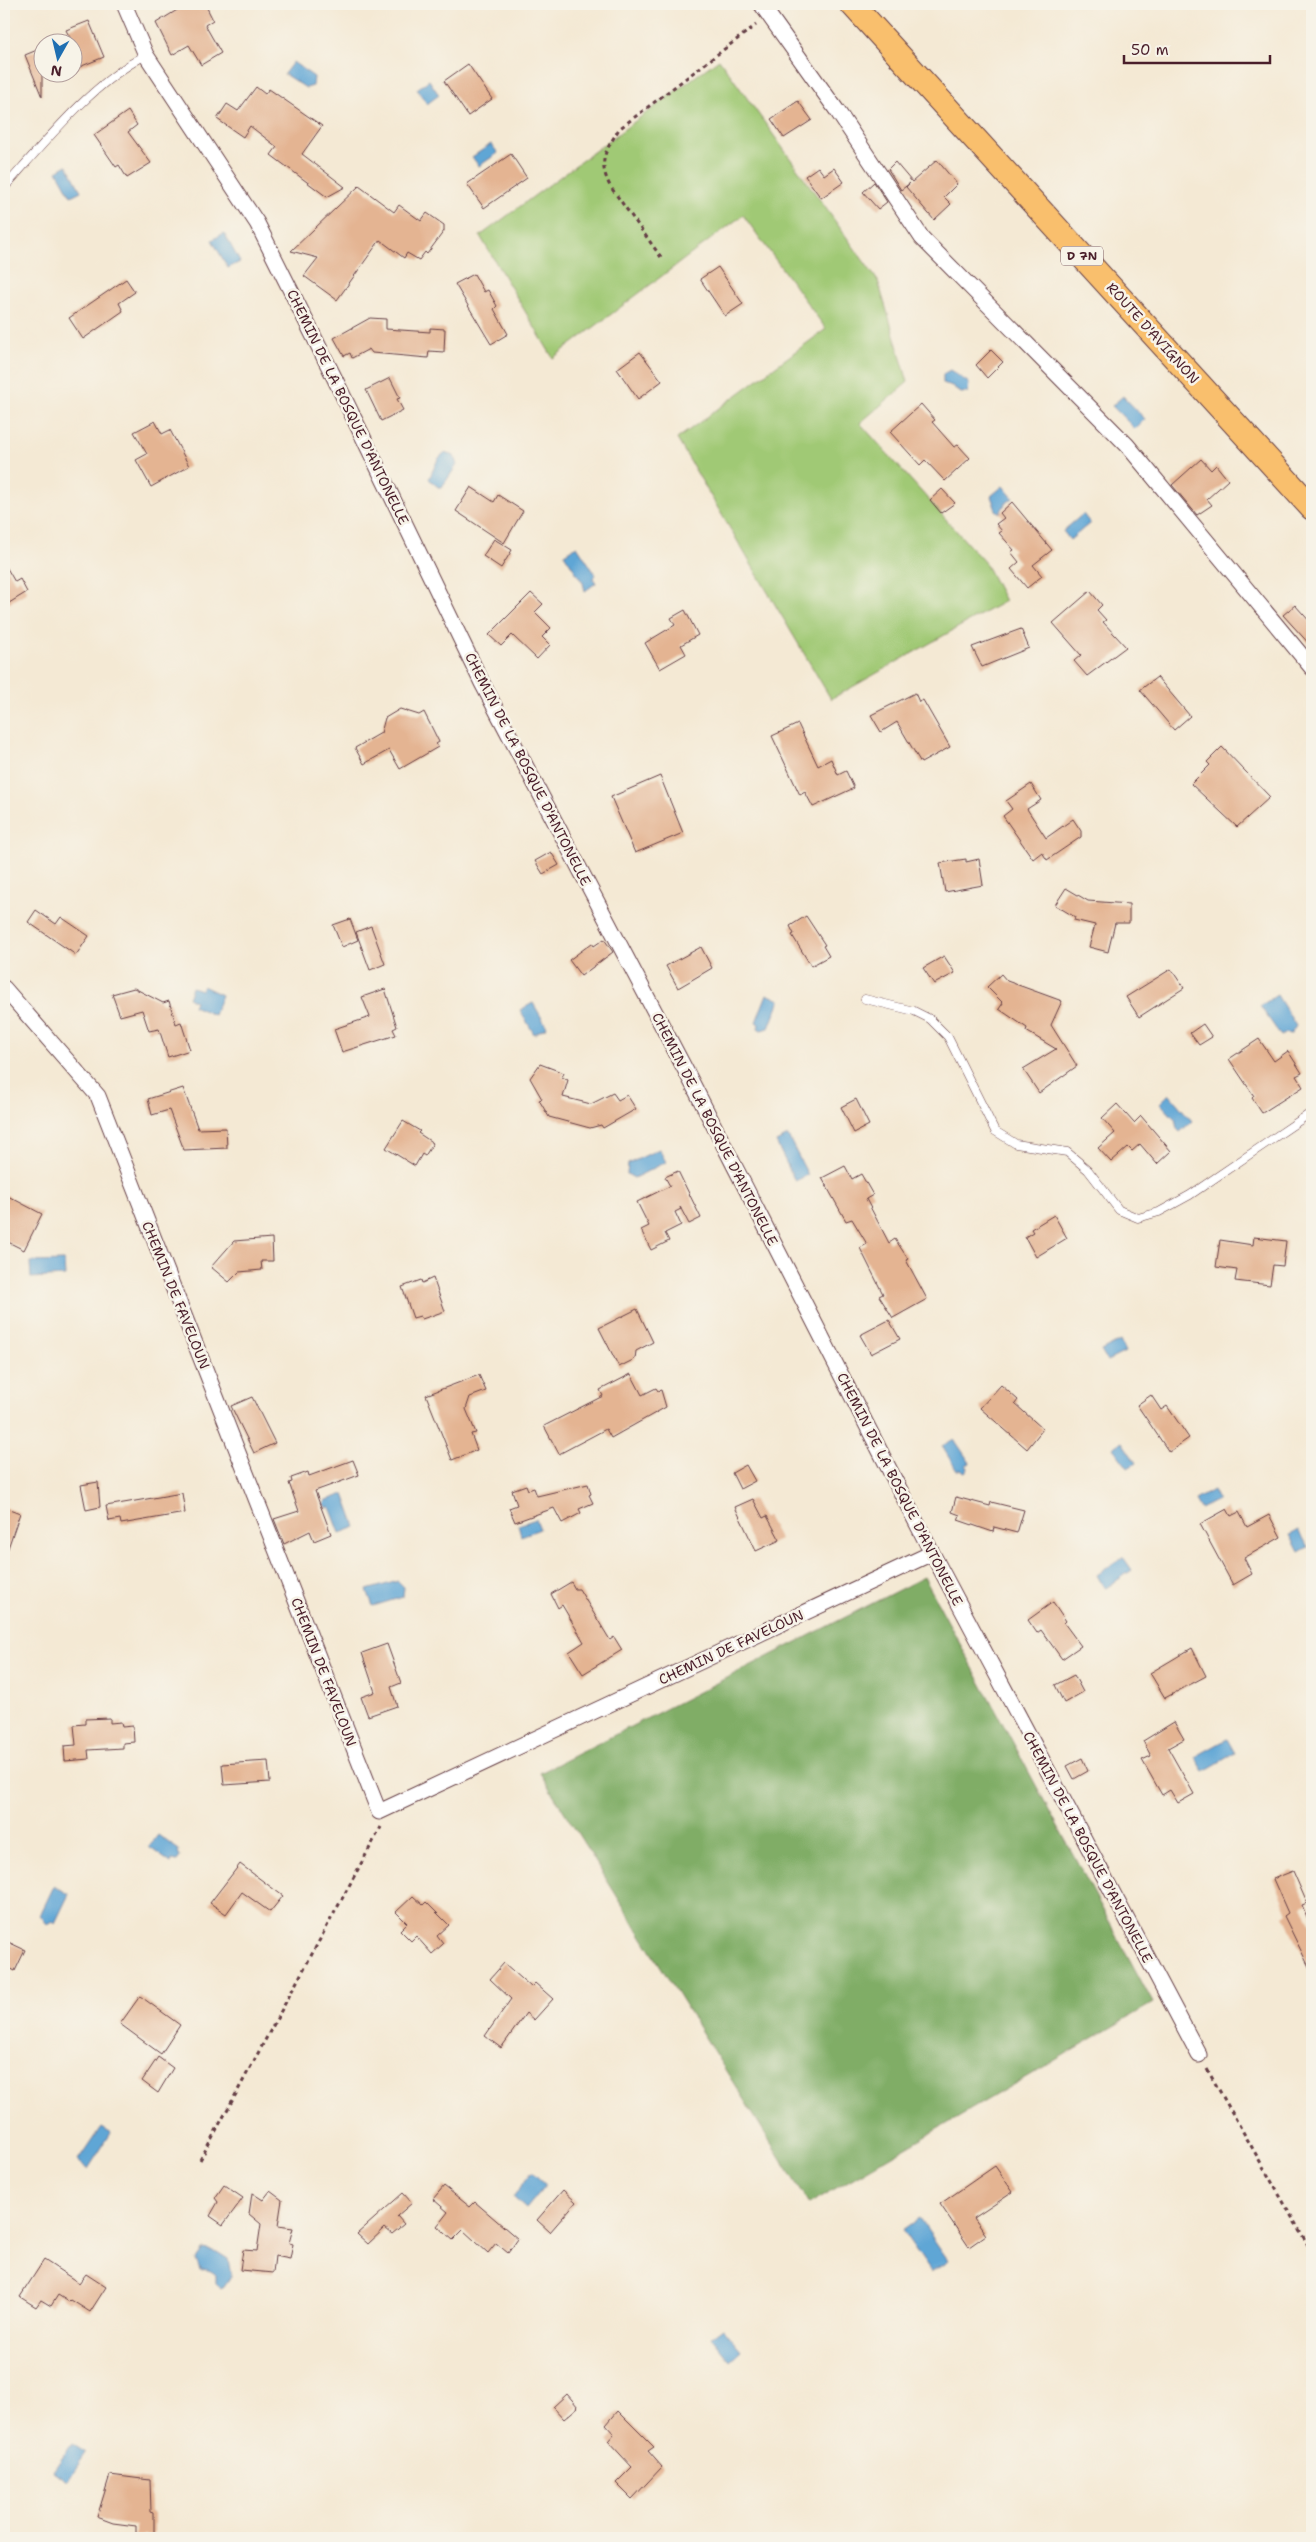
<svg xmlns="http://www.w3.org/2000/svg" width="1316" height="2542" viewBox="0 0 1316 2542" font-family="'Shantell Sans',sans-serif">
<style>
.green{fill:#a0c975;stroke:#757450}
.forest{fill:#80ad66;stroke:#656648}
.water{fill:#5ea6d5;stroke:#546280}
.building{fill:#e4b492}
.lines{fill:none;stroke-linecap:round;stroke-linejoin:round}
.lane-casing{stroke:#643d44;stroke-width:9}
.street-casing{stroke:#643d44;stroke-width:17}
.primary-casing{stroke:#643d44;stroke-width:26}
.path{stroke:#643d44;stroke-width:3;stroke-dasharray:4 4;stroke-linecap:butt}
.lane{stroke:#fff;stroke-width:8}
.street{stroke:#fff;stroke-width:15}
.primary{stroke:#f9bf6d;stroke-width:24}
.labels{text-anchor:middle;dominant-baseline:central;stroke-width:5;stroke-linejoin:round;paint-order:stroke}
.shield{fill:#f7f3e8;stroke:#7e5f64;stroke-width:1}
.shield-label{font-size:12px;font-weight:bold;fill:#4a1f2b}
.street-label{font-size:14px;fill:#4a1f2b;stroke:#f7f3e8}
</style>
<rect width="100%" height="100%" fill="#f7f3e8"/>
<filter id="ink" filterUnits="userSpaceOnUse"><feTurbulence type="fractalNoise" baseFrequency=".02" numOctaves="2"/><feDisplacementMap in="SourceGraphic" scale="10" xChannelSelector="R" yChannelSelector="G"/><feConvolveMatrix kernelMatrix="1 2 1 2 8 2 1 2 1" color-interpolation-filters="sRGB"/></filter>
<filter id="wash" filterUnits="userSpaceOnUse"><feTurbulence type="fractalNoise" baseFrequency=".0096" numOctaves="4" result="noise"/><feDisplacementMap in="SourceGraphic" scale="20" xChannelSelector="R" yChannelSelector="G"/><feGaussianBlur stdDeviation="1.12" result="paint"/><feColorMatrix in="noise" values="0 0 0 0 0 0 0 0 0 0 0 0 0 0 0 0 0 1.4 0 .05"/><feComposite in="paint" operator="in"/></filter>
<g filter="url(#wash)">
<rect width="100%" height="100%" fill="#f4e9d4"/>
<path class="green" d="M719,59L878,281L908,382L860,423L985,563L1005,601L831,699L677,439L826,329L743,215L553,358L480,236Z"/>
<path class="forest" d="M924,1577L1153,2003L809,2204L540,1773Z"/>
<path class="water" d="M293,62L314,77L313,86L306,88L284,74Z
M429,80L439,95L427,104L417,89Z
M491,144L498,153L479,166L472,157Z
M67,165L81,191L71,196L57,171Z
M224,233L240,262L228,268L212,240Z
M950,370L969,383L968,392L961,393L952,386L943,383V374Z
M1123,396L1145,419L1135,429L1112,406Z
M444,453L454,456L457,465L442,487H438L429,479L438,459Z
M1003,486L1013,498L1005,504L1000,513L996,510L991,496Z
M1083,514L1090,523L1070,540L1063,531Z
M577,546L596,575L593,578L596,583L585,591L583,583L564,554Z
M203,986L222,995L214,1015L193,1006L195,1001L188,998L192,987L201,990Z
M767,994L780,1000L769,1028L761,1030L758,1028L759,1024L756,1022Z
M1277,995L1296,1026L1291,1034L1285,1033L1281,1036L1260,1006Z
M533,1003L547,1027L534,1034L520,1010Z
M1169,1094L1192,1121L1180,1132L1177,1129L1175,1119L1160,1103Z
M788,1136L808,1175L795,1181L776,1142Z
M659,1149L666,1162L634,1178L627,1174L628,1164Z
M64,1261L65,1276L31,1278L30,1262Z
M1120,1341L1125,1352L1107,1361L1101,1351Z
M954,1439L970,1463L966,1465L968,1468L965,1472L960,1469L957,1471L942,1446Z
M1122,1442L1136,1463L1128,1468L1113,1448Z
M1213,1490L1218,1500L1200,1509L1195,1500Z
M344,1494L356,1527L340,1533L330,1507H326L324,1504L327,1500Z
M536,1519L540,1529L521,1536L518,1525Z
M1299,1530L1308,1547L1299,1552L1290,1535Z
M1123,1557L1132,1570L1106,1588L1103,1586L1097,1575Z
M398,1581L404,1587L403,1597L373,1606L367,1590Z
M1227,1739L1235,1753L1204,1771L1195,1757Z
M158,1835L179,1850L178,1853L180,1857L177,1861L172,1860L171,1863L149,1847Z
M54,1886L69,1894L55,1923L52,1921L47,1924L40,1915Z
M101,2127L111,2133L88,2169L78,2161Z
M532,2172L546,2185L526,2209L513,2197Z
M919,2218L948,2260L931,2272L902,2230Z
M204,2249L217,2252L228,2259L231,2276L222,2289L216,2284V2275C211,2270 207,2269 200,2270L196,2260Z
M723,2328L741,2350L730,2360L711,2337Z
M72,2444L86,2453L67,2481L53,2471Z"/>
<g id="blocks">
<path class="building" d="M187,4H205L213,20L205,25L221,53L201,65L189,45L172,55L156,23Z
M89,21L104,57L72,70V42L66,30Z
M42,48V97L25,55Z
M468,64L492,99L468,116L444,81Z
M256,87L265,94L269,89L322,126L302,154L345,187L327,197L271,155L277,147L250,126L243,137L217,119L227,104L238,111Z
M798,101L812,120L784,138L771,119Z
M128,111L137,125L128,132L151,163L127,178L119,165L116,167L94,135Z
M511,154L527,178L484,208L467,184Z
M937,160L957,184L944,197L951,204L934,220L906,187L910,183L901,190L888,169L895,162L912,182Z
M818,167L824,175L834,168L844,182L821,198L805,176Z
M874,182L887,202L878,209L863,192Z
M359,186L394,212L399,205L421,221L427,213L444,225V231L427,254L425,252L419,260L407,253L404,258L380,240L337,300L304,276L318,258L291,251Z
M718,267L743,304L725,316L700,279Z
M474,274L484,292L488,290L497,306L494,309L508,334L491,344L455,284Z
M126,279L135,292L119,303L123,311L83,339L69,318Z
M370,318L386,319V329L430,332V328L445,329L444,352L429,351L428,358L372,353L369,349L352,358L350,353L344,356L334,338Z
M991,350L1003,362L987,378L976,365Z
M640,352L662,381L638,399L617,369Z
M390,378L400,398L397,399L403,410L381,421L366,390Z
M921,404L935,420L932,422L954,447L958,445L970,458L945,481L925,460L920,465L890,432Z
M155,421L162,434L170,430L189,466L151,487L136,460L147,454L134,432Z
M1201,459L1211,470L1216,465L1228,480L1207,499L1212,505L1197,515L1172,485Z
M471,487L494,502L498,495L523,511L504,543L456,511Z
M942,489L955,503L941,513L930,500Z
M1012,502L1052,550L1033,565L1042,576L1027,588L1011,569L1019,562L1011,552L1014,550L999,533L1002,531L996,524L1004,518L1000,513Z
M494,539L512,550L501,568L483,556Z
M4,563L15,582L20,579L27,592L9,603L4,594Z
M1090,591L1102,605L1097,610L1106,620L1103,622L1126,647L1087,676L1074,661L1081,655L1053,623Z
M531,593L543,604L535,612L551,628L542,637L550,645L537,659L512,635L501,646L489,635Z
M1295,605L1312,624V647L1283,615Z
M685,610L698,635L681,645L686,654L660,669L645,643L675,625L671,618Z
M1021,629L1029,648L982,667L972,647Z
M1157,677L1190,716L1174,730L1140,690Z
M915,693L919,702L923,700L950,747L921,763L897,722L881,732L871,715Z
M400,709L419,715L424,712L439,742L436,744L438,747L400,769L389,750L364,764L355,748L381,733L385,718Z
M798,724L818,766L831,759L838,775L846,771L854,788L813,807L805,792L800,795L772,736Z
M1222,747L1270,797L1237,827L1191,784L1210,765L1207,762Z
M660,776L683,833L635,853L611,797Z
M1031,784L1041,800L1027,809L1046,838L1073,819L1081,831V837L1047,860L1042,852L1033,859L1003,816L1012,809L1006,801Z
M551,852L559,865L543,874L535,861Z
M966,859V862L979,859L983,885L945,892L940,863Z
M1066,888L1088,901L1129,904V923H1115L1108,952L1089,947L1095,925L1074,920L1075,917L1055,905Z
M36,910L56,924L61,917L89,936L76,955L28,922Z
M806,916L825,945L823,946L829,956L811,966L792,935L794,934L790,926Z
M350,919L358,940L342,947L333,925Z
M371,926L385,964L370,970L356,932Z
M604,939L613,952L581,976L569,960L592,943L594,946Z
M701,947L712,968L678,988L666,966Z
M944,956L955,973L934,984L923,968Z
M1171,969L1184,988L1139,1017L1126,997Z
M1001,974L1007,981L1062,1001L1051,1025L1077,1066L1039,1093L1023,1069L1056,1049L1026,1031L1027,1028L999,1009L1003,1003L987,987Z
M134,988L163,1003L169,1001L176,1024L181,1022L190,1050L168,1057L159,1029L149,1031L142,1010L120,1016L112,994Z
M385,989L397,1027L393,1029L396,1035L342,1052L334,1029L370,1017L362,997Z
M1203,1024L1212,1037L1199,1045L1190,1033Z
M1259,1039L1274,1061L1288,1051L1302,1073L1296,1076L1303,1087L1262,1113L1252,1098L1254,1096L1229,1059Z
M540,1064L564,1073L562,1077L568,1080L563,1097L591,1104L613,1093L618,1100L627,1095L636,1109L603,1128L601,1125L590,1128L549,1117L539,1100L542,1099L530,1078Z
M183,1088L198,1129L226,1128L227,1148L184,1150L169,1110L152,1115L148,1099Z
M856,1099L869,1125L854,1133L841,1107Z
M1117,1104L1134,1123L1141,1116L1171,1151L1157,1164L1140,1144L1132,1151L1128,1147L1111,1162L1098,1148L1115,1133L1102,1118Z
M403,1121L420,1131L418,1133L433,1143L425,1156L422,1154L415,1166L386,1148Z
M845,1166L852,1179L861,1174L873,1195L866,1199L889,1243L895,1239L908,1259L906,1260L927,1299L893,1318L879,1296L883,1294L860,1248L867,1244L852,1219L846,1221L822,1178Z
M678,1171L701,1218L689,1224L680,1207L681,1209L675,1212L681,1225L665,1233L669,1241L651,1250L641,1230L649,1226L637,1202L670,1186L665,1177Z
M4,1194L42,1214L24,1250L4,1240Z
M1054,1215L1067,1238L1036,1257L1025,1237L1033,1232L1031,1229Z
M1254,1237L1286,1241L1283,1266L1273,1265L1270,1285L1235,1281L1237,1270L1216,1267L1220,1240L1253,1245Z
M272,1238L273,1261H261L262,1270L239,1272L229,1282L211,1267L234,1241Z
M433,1278L445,1311L422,1319L420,1316L413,1318L402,1287L421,1280L422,1283Z
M637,1309L653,1342L636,1351L635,1359L619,1367L599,1328Z
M889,1320L900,1339L871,1354L860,1335Z
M631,1374L642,1395L656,1388L658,1391L661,1390L666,1407L611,1438L606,1429L559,1454L544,1426L603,1396L600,1390Z
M479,1375L486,1391L470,1397L466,1409L476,1433L471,1434L477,1450L452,1460L426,1395Z
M1001,1385L1018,1400L1015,1404L1043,1429L1027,1449L980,1408Z
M1151,1395L1161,1410L1167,1406L1189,1438L1169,1452L1137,1405Z
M252,1397L275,1443L254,1453L231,1406Z
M353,1460L359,1475L315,1491L331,1534L314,1541L310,1531L284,1544L274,1519L299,1511L289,1483L292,1482L291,1478L308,1472L309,1476Z
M746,1465L755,1481L740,1489L732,1473Z
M98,1482L100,1507L86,1510L81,1485Z
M588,1484L591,1494L589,1495L593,1503L579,1509L581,1513L562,1523L554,1508L515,1522L509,1508L517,1505L512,1490L526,1485L528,1490L534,1488L537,1496Z
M182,1493L185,1513L121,1524L120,1519L109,1521L106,1506Z
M956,1497L990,1506L991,1502L1024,1510L1017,1533L994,1527L993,1532L958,1520L960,1515L952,1512Z
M753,1499L763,1518L767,1516L780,1540L756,1551L735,1507Z
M4,1507L20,1513L6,1554L4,1553Z
M1227,1509L1231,1516L1239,1512L1247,1527L1269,1515L1281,1537L1244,1558L1252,1574L1233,1585L1200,1524Z
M571,1582L575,1589H579L610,1640L614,1637L622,1650L583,1674L569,1652L584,1642L562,1605L558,1608L551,1594Z
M1053,1602L1066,1621L1064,1623L1081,1646L1062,1659L1041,1630L1037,1633L1028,1620Z
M387,1644L401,1683L391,1687L397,1706L368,1716L361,1697L375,1692L362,1653Z
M1192,1648L1206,1676L1165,1698L1150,1673Z
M1074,1675L1083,1692L1064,1703L1055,1685Z
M110,1718V1723L121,1722L122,1727L133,1726L134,1742L123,1743V1748L88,1750L89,1759L65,1761L64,1746L76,1745L74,1725L85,1724V1719Z
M1174,1722L1184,1739L1168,1748L1194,1794L1178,1803L1170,1790L1162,1795L1142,1760L1151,1756L1143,1741Z
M1082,1758L1088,1771L1074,1779L1067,1766Z
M268,1761L270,1782L224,1785L222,1764Z
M240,1864L283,1896L270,1912L242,1892L226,1914L210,1903Z
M1293,1871L1307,1903L1302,1905L1312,1929V1973L1284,1916L1288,1913L1273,1879Z
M413,1896L423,1905L426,1902L449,1925L437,1936L443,1944L432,1954L416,1936L411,1941L400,1930L407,1923L396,1912Z
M4,1940L25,1950L15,1971L4,1965Z
M504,1963L531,1987L535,1983L553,1999L534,2020L526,2013L501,2048L485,2036L511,1999L490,1979Z
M140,1996L180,2025L161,2054L120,2024Z
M158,2057L173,2068L158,2093L142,2081Z
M995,2166L1013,2192L974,2218L986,2235L969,2247L940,2204Z
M224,2185L243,2198L223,2225L210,2216L218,2202L215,2198Z
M444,2186L470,2207L475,2202L518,2239L508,2253L496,2243L488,2253L463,2230L453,2240L437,2226L448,2212L433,2199Z
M563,2190L576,2202L550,2232L537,2220Z
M270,2191L282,2200L278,2226L293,2228L289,2243L293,2244L290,2259L275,2256L273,2273L240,2270L243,2250L257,2251L261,2224L249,2214L252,2193L263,2200Z
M403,2193L412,2203L397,2216L404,2224L392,2234L385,2228L368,2244L357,2234Z
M44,2260L79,2283L86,2274L106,2287L90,2312L71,2300L69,2302L58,2295L51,2306L41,2300L36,2307L20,2297Z
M567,2394L578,2407L564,2419L553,2407Z
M618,2411L654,2447L648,2451L662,2467L632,2499L616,2483L632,2467L608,2441L614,2434L606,2425Z
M110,2475L150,2480L151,2512L154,2513V2535H136V2526L113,2523L97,2517Z"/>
</g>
</g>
<g filter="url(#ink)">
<use href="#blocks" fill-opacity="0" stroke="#643d44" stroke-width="1"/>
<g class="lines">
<g class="lane-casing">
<path id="lane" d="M4,188C44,143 92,83 146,55
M865,999L914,1011L930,1019L948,1037L995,1131L1016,1144L1067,1152L1088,1170L1119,1210L1138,1218L1159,1212L1190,1195L1312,1112"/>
</g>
<g class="street-casing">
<path id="street" d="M124,4L146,55L257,223L333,375L482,683L687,1073L932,1553L1199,2055
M761,4L838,112L922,238L1127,445L1312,668
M4,988L98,1096L379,1812L932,1553"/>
</g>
<g class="primary-casing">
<path id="primary" d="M852,4L1312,508"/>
</g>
<path class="path" d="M661,257L610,186C597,160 606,151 619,129L756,25
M1207,2069L1312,2252
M200,2160L381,1827"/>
<use href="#lane" class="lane"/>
<use href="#street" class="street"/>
<use href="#primary" class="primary"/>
</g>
</g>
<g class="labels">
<rect class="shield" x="1061" y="246.5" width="42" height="19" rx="4"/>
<g class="shield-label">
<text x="1082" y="256">D 7N</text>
</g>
<g class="street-label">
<text transform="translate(1153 333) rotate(48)">ROUTE D'AVIGNON</text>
<text transform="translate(348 407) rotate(64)">CHEMIN DE LA BOSQUE D'ANTONELLE</text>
<text transform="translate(528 769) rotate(63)">CHEMIN DE LA BOSQUE D'ANTONELLE</text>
<text transform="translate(715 1129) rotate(63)">CHEMIN DE LA BOSQUE D'ANTONELLE</text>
<text transform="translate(176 1295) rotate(68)">CHEMIN DE FAVELOUN</text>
<text transform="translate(900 1489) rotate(63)">CHEMIN DE LA BOSQUE D'ANTONELLE</text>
<text transform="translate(731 1647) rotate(-25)">CHEMIN DE FAVELOUN</text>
<text transform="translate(324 1672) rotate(69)">CHEMIN DE FAVELOUN</text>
<text transform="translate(1088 1847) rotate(62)">CHEMIN DE LA BOSQUE D'ANTONELLE</text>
</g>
</g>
<rect width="1316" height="2542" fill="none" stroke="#f7f3e8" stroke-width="20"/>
<g transform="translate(58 58) rotate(188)"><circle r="24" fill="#f7f3e8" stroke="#b29e9c"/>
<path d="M0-4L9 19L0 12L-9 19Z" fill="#1f6fb2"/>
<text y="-8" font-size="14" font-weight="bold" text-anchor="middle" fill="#4a1f2b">N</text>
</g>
<path d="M1124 55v8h146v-8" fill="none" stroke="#4a1f2b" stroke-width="2.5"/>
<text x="1131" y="55" font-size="15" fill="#4a1f2b" stroke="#f7f3e8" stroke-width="4" paint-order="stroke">50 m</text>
</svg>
